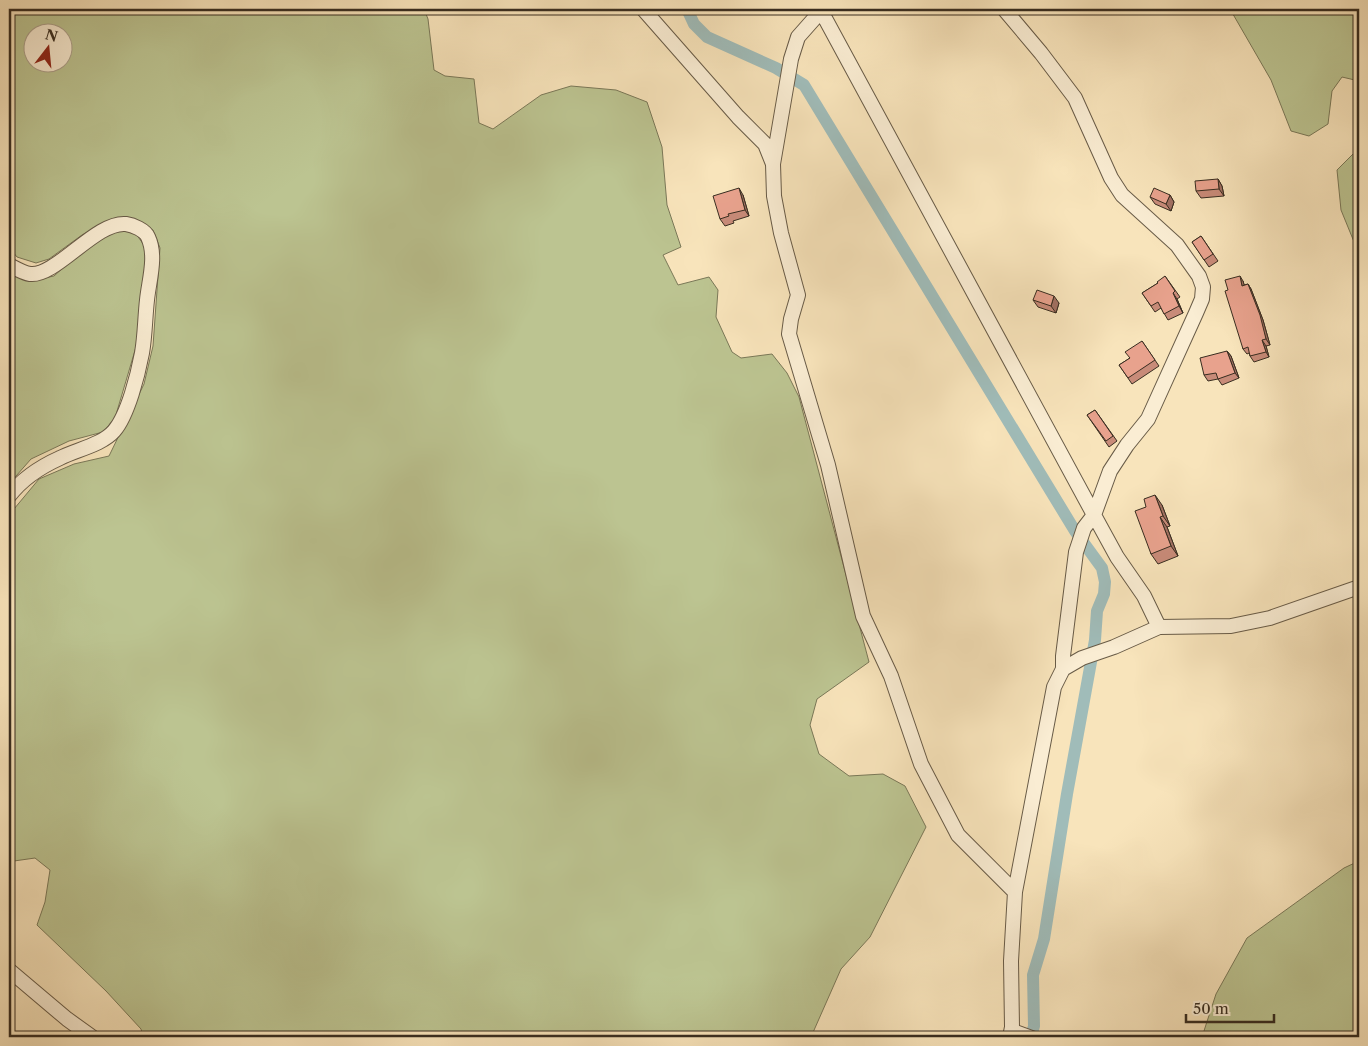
<svg xmlns="http://www.w3.org/2000/svg" width="1368" height="1046" viewBox="0 0 1368 1046" font-family="'Libre Caslon Text',serif">
<style>
.green{fill:#bcc491;stroke:#7a7858;fill-rule:evenodd}
.lines{fill:none;stroke-linecap:round;stroke-linejoin:round}
.canal{stroke:#a0bcb9;stroke-width:12}
.service-casing{stroke:#685b47;stroke-width:9}
.minor-casing{stroke:#685b47;stroke-width:16}
.service{stroke:#faedd3;stroke-width:7}
.minor{stroke:#faedd3;stroke-width:14}
.wall{fill:#c88b79;stroke:#382d20}
.shaded-wall{fill:#a27163;stroke:#382d20}
.building{fill:#e8a28d;stroke:#382d20}
</style>
<rect width="100%" height="100%" fill="#f8e4bb"/>
<filter id="stains"><feTurbulence type="fractalNoise" baseFrequency=".004" numOctaves="4"/><feColorMatrix values="0 0 0 0 .2 0 0 0 0 .09 0 0 0 0 .02 0 0 0 .5 -.17"/></filter>
<radialGradient id="worn" r=".72"><stop offset=".6" stop-color="#630" stop-opacity="0"/><stop offset="1" stop-color="#630" stop-opacity=".3"/></radialGradient>
<path class="green" d="M9,9H424L428,19L434,70L445,76L474,79L479,123L493,129L541,95L571,86L616,90L647,102L662,147L667,205L681,247L663,255L678,285L709,277L718,290L716,317L732,352L741,358L772,354L787,373L799,397L869,662L817,699L810,725L819,754L849,776L883,774L905,786L926,827L870,937L841,969L811,1037H347L344,1034L336,1037H143L141,1029L106,991L37,925L45,902L50,870L35,858L14,861L9,865V515L39,479L74,464L109,456L144,384L153,346L160,248L153,230L131,219L108,221L82,235L49,259L36,263L17,257L9,247ZM32,32H62V62H32Z
M1230,9H1359V81L1342,77L1332,91L1328,124L1309,136L1291,131L1271,80Z
M1359,148V254L1341,210L1337,170Z
M115,230L126,231L136,234L144,245L148,260L136,347L115,418L103,432L69,441L31,459L9,484V274L23,278L40,279L54,276L75,257Z
M1359,861V1037H1202L1216,994L1247,938L1344,868Z"/>
<g class="lines">
<path class="canal" d="M687,9L694,24L707,37L776,68L804,85L1075,531L1102,568L1105,582L1104,594L1097,611L1095,640L1067,794L1044,939L1033,975L1034,1026L1031,1037"/>
<g class="service-casing">
<path id="service" d="M1012,1027L1039,1037"/>
</g>
<g class="minor-casing">
<path id="minor" d="M643,9L738,117L765,144L773,164
M820,9L1094,515L1117,557L1144,596L1159,627L1231,626L1270,618L1359,587
M825,9L821,11L798,37L791,59L773,164L774,196L781,233L798,295L791,319L789,334L828,465L863,616L891,676L921,764L958,835L1015,892
M1004,9L1041,53L1075,98L1111,178L1122,195L1177,245L1199,276L1203,287L1202,299L1196,313L1148,419L1127,445L1110,471L1094,515L1084,528L1076,552L1063,656V669
M9,265C15,268 23,273 30,274C56,277 96,221 126,224C133,225 145,230 148,237C157,256 149,280 147,300C145,318 145,336 142,353C138,374 128,415 114,431C102,445 75,450 60,458C40,467 22,479 9,496
M9,970L67,1019L92,1037
M1010,1037L1012,1027L1011,961L1015,892L1054,687L1063,669L1082,658L1114,647L1159,627"/>
</g>
<use href="#service" class="service"/>
<use href="#minor" class="minor"/>
</g>
<path class="wall" d="M1218,179L1222,186L1224,196L1201,198L1196,191Z
M743,195L749,216L733,221L734,223L725,226L720,219Z
M1170,195L1174,202L1171,211L1155,204L1150,197Z
M1201,236L1218,261L1209,267L1192,242Z
M1165,276L1180,297L1177,299L1183,313L1168,320L1161,308L1155,312L1142,293L1158,283Z
M1243,281L1244,285L1248,284L1251,289L1263,320L1270,345L1266,346L1269,357L1254,362L1250,356L1249,353L1247,354L1243,349Z
M1033,300L1059,303L1056,313L1038,307Z
M1142,341L1159,366L1132,384L1119,365L1130,358Z
M1227,351L1231,356L1239,378L1222,385L1218,379L1208,381L1204,375Z
M1095,410L1117,441L1109,447L1087,415Z
M1162,505L1170,526L1167,527L1178,556L1158,564L1151,554L1146,507Z"/>
<path class="shaded-wall" d="M1218,179L1222,186L1224,196L1219,189Z
M739,188L743,195L749,216L745,210Z
M1170,195L1174,202L1171,211L1166,204Z
M1240,276L1243,281L1246,291L1242,286Z
M1248,284L1251,289L1263,320L1270,345L1266,339Z
M1173,293L1177,299L1183,313L1179,306Z
M1054,296L1059,303L1056,313L1051,306Z
M1262,340L1266,346L1269,357L1266,352Z
M1227,351L1231,356L1239,378L1235,373Z
M1155,495L1162,505L1170,526L1163,516Z
M1160,517L1167,527L1178,556L1171,546Z"/>
<path class="building" d="M1218,179L1219,189L1196,191L1195,181Z
M739,188L745,210L728,214L729,216L720,219L713,196Z
M1154,188L1170,195L1166,204L1150,197Z
M1201,236L1213,254L1204,260L1192,242Z
M1165,276L1175,291L1173,293L1179,306L1164,314L1158,302L1151,306L1142,293L1158,283L1157,282Z
M1240,276L1242,286L1248,284L1260,315L1266,339L1262,340L1266,352L1250,356L1248,347L1243,349L1225,291L1228,290L1225,280Z
M1037,290L1054,296L1051,306L1033,300Z
M1142,341L1155,360L1128,378L1119,365L1130,358L1125,352Z
M1227,351L1235,373L1218,379L1216,373L1204,375L1200,358Z
M1095,410L1113,436L1106,441L1087,415Z
M1155,495L1163,516L1160,517L1171,546L1151,554L1135,511L1146,507L1144,499Z"/>
<rect width="1368" height="1046" fill="none" stroke="#f8e4bb" stroke-width="30"/>
<rect x="10" y="10" width="1348" height="1026" fill="none" stroke="#382d20" stroke-width="2.5"/>
<rect x="15" y="15" width="1338" height="1016" fill="none" stroke="#382d20"/>
<g transform="translate(48 48) rotate(16)"><circle r="24" fill="#faedd3" stroke="#aca08b"/>
<path d="M0-4L9 19L0 12L-9 19Z" fill="#8f2418"/>
<text y="-8" font-size="14" font-weight="bold" text-anchor="middle" fill="#382d20">N</text>
</g>
<path d="M1186 1014v8h88v-8" fill="none" stroke="#382d20" stroke-width="2.5"/>
<text x="1193" y="1014" font-size="15" fill="#382d20" stroke="#faedd3" stroke-width="4" paint-order="stroke">50 m</text>
<rect width="100%" height="100%" filter="url(#stains)"/>
<rect width="100%" height="100%" fill="url(#worn)"/>
</svg>
